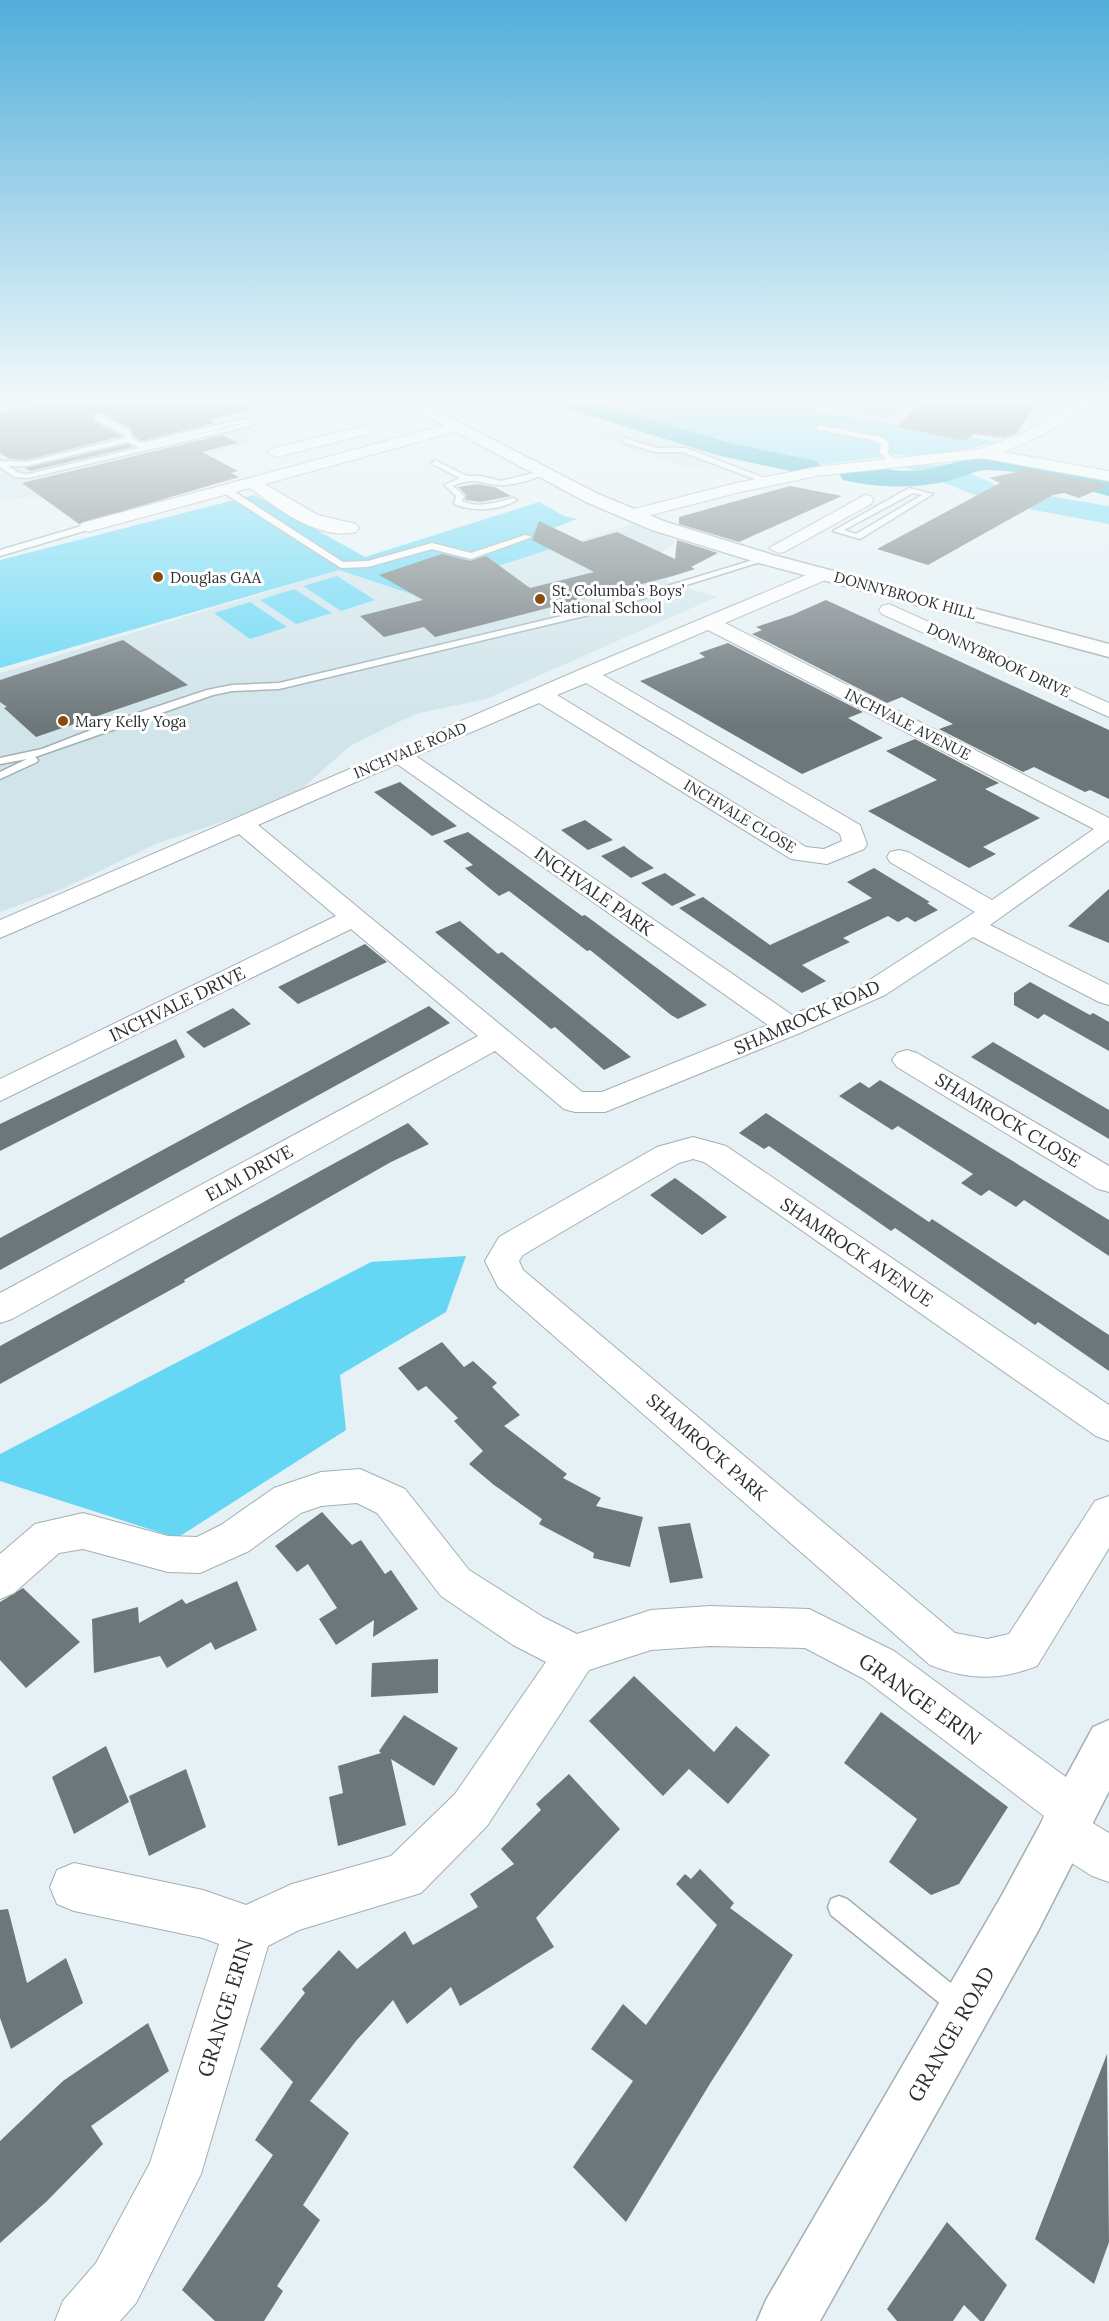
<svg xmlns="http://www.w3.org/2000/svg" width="1109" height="2321" viewBox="0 0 1109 2321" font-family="Lora,serif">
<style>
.built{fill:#d0e4ea}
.green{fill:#65d7f5}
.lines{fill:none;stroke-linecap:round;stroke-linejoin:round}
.river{fill:#0fa6c4;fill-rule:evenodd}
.building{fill:#6d777a}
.lane-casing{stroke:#a4afb3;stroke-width:3}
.street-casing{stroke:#a4afb3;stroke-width:2}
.secondary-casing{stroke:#a4afb3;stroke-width:3}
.highway-casing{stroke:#cccdcd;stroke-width:3}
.lane{fill:#fff;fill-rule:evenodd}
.street{fill:#fff;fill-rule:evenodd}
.secondary{fill:#fff;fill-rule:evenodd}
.highway{fill:#c97623;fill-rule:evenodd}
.poi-dot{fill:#894d0b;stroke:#fff;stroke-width:2}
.labels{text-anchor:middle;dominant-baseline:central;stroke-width:6;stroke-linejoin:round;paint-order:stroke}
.far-poi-label{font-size:15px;fill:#2a2e2f;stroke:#fff;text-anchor:start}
.far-street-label{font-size:15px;fill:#2a2e2f;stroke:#fff}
.street-label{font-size:18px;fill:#2a2e2f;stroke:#fff}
.near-street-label{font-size:21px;fill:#2a2e2f;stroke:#fff}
</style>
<rect width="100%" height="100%" fill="#e5f1f5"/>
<path class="built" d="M12,402H312L267,411L287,425L242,434L253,442L38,498L33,496L5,502L0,499V407Z
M908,402H1064L1068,404L1005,440L888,419Z
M626,423L676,435L722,451L710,459V462L694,470L593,436Z
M633,524L676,541L658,555L668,582L717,597L486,699L415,714L350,746L289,800L158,843L62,889L0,912V673L339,570L411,594Z"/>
<path class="green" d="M578,402H773L997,442C961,450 924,461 888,453L883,457L811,466L797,465L737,453L655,424Z
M786,402H907L888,419Z
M949,464L1003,488L1109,506V524L992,502L904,467Z
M254,495L365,557L539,502L564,516L577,519L543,532L567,544L411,594L339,570L0,668V560Z
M337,576L375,600L341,611L303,586Z
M294,589L332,613L296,624L260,600Z
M250,602L287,627L250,639L214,613Z
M466,1256L446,1312L340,1375L346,1430L177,1538L0,1481V1454L371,1262Z"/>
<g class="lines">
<path class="river" d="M558,402H594L734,444L817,461L821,467L817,473L808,475L720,456L562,407Z
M985,454L1052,464L1109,480V496C1070,486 1028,470 988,470C975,470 960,478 948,481C914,489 876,488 843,480L839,474L843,468C864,463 886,471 908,471C934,471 960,460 985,454Z"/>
</g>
<path class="building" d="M48,402H250L251,409L210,420L215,423L141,441L134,436L131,429L102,413H95L94,421L122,436L27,460L10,459L0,453V414Z
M921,402H1039L1016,434L1004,438L974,434L965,441L897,427Z
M222,435L238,443L202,452L238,471L231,473L239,477L79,524L22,483Z
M128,444L133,447L30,471L25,468Z
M1021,468L1109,485L1079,498L1064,493L1053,495L928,565L877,549L1000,483L989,478L1021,471Z
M477,484L495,487L511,496L481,502L465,500L466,495L458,487Z
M790,486L842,496L739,542L679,524V517Z
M539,521L583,542L617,532L675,559L677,540L718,553L691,567L695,569L673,576L435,637L424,627L384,637L360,616L423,600L379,575L442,554L470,561L486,556L530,588L594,572L532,540Z
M826,600L1109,730V799L1090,790L1085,792L1034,767L1023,772L939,729L953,724L902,697L887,703L752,634L762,630L756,627L792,615Z
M123,640L188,685L36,737L4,708L7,707L0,702V680Z
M728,643L863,712L848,718L883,738L802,774L640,681L705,657L699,653Z
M915,739L999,783L985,789L1040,818L983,847L996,854L969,868L868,811L937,780L886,751Z
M400,782L432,807L457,826L432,836L374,792Z
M585,820L613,840L588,850L561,830Z
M468,832L582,916L585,915L707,1005L678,1019L671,1015L590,950L587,951L509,891L499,896L465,868L473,865L443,841Z
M624,846L638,857L654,868L631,878L601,856Z
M874,868L930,902L927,903L938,910L915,922L907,917L898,922L888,916L843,938L850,942L802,965L826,981L802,993L679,908L703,897L770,945L872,898L847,882Z
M665,873L696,895L672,906L641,883Z
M1109,889V943L1068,926Z
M460,921L498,954L502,952L631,1057L604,1070L555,1027L551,1029L435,932Z
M365,944L387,962L298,1004L278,987Z
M1030,982L1090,1015L1093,1013L1109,1022V1051L1044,1014L1038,1019L1014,1005V993Z
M429,1006L450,1023L0,1270V1238Z
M233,1008L251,1024L204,1048L186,1032Z
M176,1039L185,1057L0,1151V1124Z
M993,1042L1109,1110V1139L971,1057Z
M880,1080L1109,1220V1256L1024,1200L1016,1207L989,1190L981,1196L961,1183L973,1174L898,1126L892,1130L839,1096L860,1082L869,1088Z
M766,1113L929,1222L932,1219L1109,1335V1371L1038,1322L1035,1325L895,1228L891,1231L769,1146L764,1149L739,1133Z
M408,1123L429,1144L391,1162L184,1280L185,1282L0,1384V1346Z
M675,1178L701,1197L727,1217L702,1235L650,1195Z
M442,1342L464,1367L473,1361L497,1383L492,1387L520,1415L504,1426L567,1474L563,1478L601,1498L596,1506L643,1517L630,1567L593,1558L594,1553L539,1524L542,1519L494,1485L469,1464L483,1451L454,1421L458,1418L426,1386L418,1391L398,1368Z
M322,1512L352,1545L361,1540L385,1574L391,1570L418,1609L373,1637L374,1620L336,1645L319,1619L337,1608L308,1564L297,1572L275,1546Z
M690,1523L703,1578L670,1583L658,1527Z
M237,1581L257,1630L215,1650L211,1642L167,1668L160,1656L94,1673L92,1619L138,1607L139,1623L182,1599L186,1604Z
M23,1588L80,1642L26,1688L0,1660V1602Z
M438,1659V1693L371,1697L372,1663Z
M634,1676L714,1752L736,1726L770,1755L728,1804L689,1769L663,1796L589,1721Z
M881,1712L1008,1807L959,1884L931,1895L889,1862L917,1819L844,1763Z
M404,1715L458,1748L434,1786L391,1759L406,1825L338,1846L329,1797L343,1793L338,1766L381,1753L379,1751Z
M106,1746L129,1802L74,1834L52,1777Z
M186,1769L206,1827L149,1856L129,1796Z
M569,1774L620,1829L536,1918L554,1947L460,2006L451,1987L407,2024L393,2000L356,2041L310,2101L349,2133L303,2205L320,2220L277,2286L283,2291L264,2321H215L182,2290L273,2155L255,2140L293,2082L260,2049L305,1993L302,1989L339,1950L357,1969L405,1931L413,1945L478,1907L470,1894L514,1864L501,1849L541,1810L536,1804Z
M700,1869L734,1903L730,1908L793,1955L711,2082L626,2222L573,2167L633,2081L591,2049L623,2004L646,2025L717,1925L676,1884L685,1874L691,1879Z
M8,1909L27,1983L66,1958L83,2003L11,2049L0,2018V1910Z
M148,2023L169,2071L91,2126L103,2144L47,2201L0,2243V2141L63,2081Z
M1107,2054L1109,2242L1094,2284L1035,2239Z
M947,2222L1007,2285L984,2321H980L964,2305L953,2321H897L887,2309Z"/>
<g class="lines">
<g class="lane-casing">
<path id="lane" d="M24,402H35L0,412V408Z
M95,415H101L130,431L132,438L141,443L243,419L254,425L28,478L14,477L0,467V461L27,462L125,438L124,434L95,419ZM242,423L243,424L151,445ZM128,442L139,448L28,474L19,473L8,466H27Z
M819,425L881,437L889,443L888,453L898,463L891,465L880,453L881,444L876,441L816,429Z
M625,438L656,448H686L775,482L768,484L682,452H655L622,442Z
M435,460L467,476H481L501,481L542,471L546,473C536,479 512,486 500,485C478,484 477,476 453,486L464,496L462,501C479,509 496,502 513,498L517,500C499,511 473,512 454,504L456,496L444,485L460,478L432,464Z
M909,488L933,494L860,539L833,531ZM913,493L922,495L856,534L844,530Z
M224,489H230L343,562L368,561L432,543L471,553L525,535L532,537L471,559L432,549L368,567L341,568L224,493Z
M88,524L92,527L91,529L0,556V550Z
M763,557L770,559L597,613L279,689L232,691L213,695L35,757L38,760L37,762L0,779V772L27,759L0,764V758L42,749L114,721L207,690L232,685L279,683L591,609Z
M839,1896L847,1899L968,1997L972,2005L968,2013L960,2017L952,2013L831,1915L828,1907L831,1899Z"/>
</g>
<g class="street-casing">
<path id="street" d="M1079,402H1096L1043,435L1003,452L1109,471V481L982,458L816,476L736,493L632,520L623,515L626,511L736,483L816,467L980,449L1019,435Z
M457,422L465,427L462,430L265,484L318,515L356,524L359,528L356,532C320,541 277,509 250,488L88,532L79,527L82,523Z
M364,426L369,428L372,431L369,434L276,457L268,452L270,449Z
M865,495L871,496L873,500L871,504L784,552L778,553L769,548Z
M823,568L832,574L830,578L725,623L1109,818V840L990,925L1109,985V1005L1099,1002L973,937L885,995L800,1033L605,1112H575L564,1109L495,1051L12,1319L0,1323V1293L478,1036L351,929L0,1101V1079L336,916L239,834L0,938V920L579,670ZM708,630L1094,829L992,900L908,852L899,850L890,852L887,857L890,862L975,912L865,983L792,1015L416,756L539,703L791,859L827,864L864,849L867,844L860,825L603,675ZM586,683L840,834L842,841L824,849L806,847L557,695ZM397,764L768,1025L602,1092H582L258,825Z
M889,604L1109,703V717L882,614L879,610L882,606Z
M907,1050L917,1053L1109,1166V1192L1098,1189L897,1067L892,1060L897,1053Z
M693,1137L726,1146L1109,1405V1441L1096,1436L704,1162L693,1159L679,1163L523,1255L519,1261L523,1270L955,1633L987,1639L1009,1634L1095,1501L1109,1496V1548L1037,1666C998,1681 968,1680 930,1665L498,1287L485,1261L499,1237L657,1147Z
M360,1469L405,1489L469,1570L543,1617L577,1634L651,1610L710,1606L809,1609L894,1651L1089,1794L1096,1810L1091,1822L1109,1833V1882L1092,1876L1045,1846L1038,1830L1044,1816L864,1679L805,1648L710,1646L651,1650L589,1670L487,1826L421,1893L299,1930L268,1946L201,2174L136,2303L120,2321H55L63,2301L96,2263L150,2163L219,1944L203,1938L74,1911L57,1904L50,1887L57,1870L74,1863L203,1890L246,1905L292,1884L391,1856L455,1794L546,1662L513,1645L441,1596L377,1513L357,1503L321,1506L301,1513L249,1551L200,1573L168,1572L83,1549L59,1553L14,1593L0,1599V1554L35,1524L83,1513L168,1536L197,1537L221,1525L274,1488L321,1472Z"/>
</g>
<g class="secondary-casing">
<path id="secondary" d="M401,402H420L598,494L666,522L773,555L1109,644V657L759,563L652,530L586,502Z
M1109,1720V1791L1038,1931L820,2321H757L766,2300L1002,1895L1093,1727Z"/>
</g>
<g class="highway-casing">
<path id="highway" d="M0,402H10L0,407Z"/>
</g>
<use href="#lane" class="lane"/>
<use href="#street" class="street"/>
<use href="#secondary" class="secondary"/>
<use href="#highway" class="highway"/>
</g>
<linearGradient id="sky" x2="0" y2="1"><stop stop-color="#51aeda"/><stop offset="0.55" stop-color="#f3f9fa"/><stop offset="1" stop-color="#f3f9fa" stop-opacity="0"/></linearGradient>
<rect width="1109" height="726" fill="url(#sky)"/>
<g class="poi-dot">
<circle cx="158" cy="577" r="6"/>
<circle cx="540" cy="599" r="6"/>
<circle cx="63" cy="721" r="6"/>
</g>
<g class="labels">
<g class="far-poi-label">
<text x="170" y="577">Douglas GAA</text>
<text x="552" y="590">St. Columba’s Boys’<tspan x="552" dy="17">National School</tspan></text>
<text x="75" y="721">Mary Kelly Yoga</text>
</g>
<g class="far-street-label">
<text transform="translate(905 595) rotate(15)">DONNYBROOK HILL</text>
<text transform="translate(999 660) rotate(25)">DONNYBROOK DRIVE</text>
<text transform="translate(908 724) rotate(27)">INCHVALE AVENUE</text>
<text transform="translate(410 750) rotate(-23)">INCHVALE ROAD</text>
<text transform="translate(740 816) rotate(31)">INCHVALE CLOSE</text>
</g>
<g class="street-label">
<text transform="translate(594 891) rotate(35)">INCHVALE PARK</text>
<text transform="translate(177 1004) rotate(-26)">INCHVALE DRIVE</text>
<text transform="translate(807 1017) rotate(-24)">SHAMROCK ROAD</text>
<text transform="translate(1008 1120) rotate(31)">SHAMROCK CLOSE</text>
<text transform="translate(249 1173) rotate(-29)">ELM DRIVE</text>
<text transform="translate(857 1252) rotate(34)">SHAMROCK AVENUE</text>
<text transform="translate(707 1447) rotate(41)">SHAMROCK PARK</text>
</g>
<g class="near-street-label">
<text transform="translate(920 1699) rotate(35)">GRANGE ERIN</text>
<text transform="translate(225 2008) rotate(-73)">GRANGE ERIN</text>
<text transform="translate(951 2034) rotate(-60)">GRANGE ROAD</text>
</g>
</g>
</svg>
